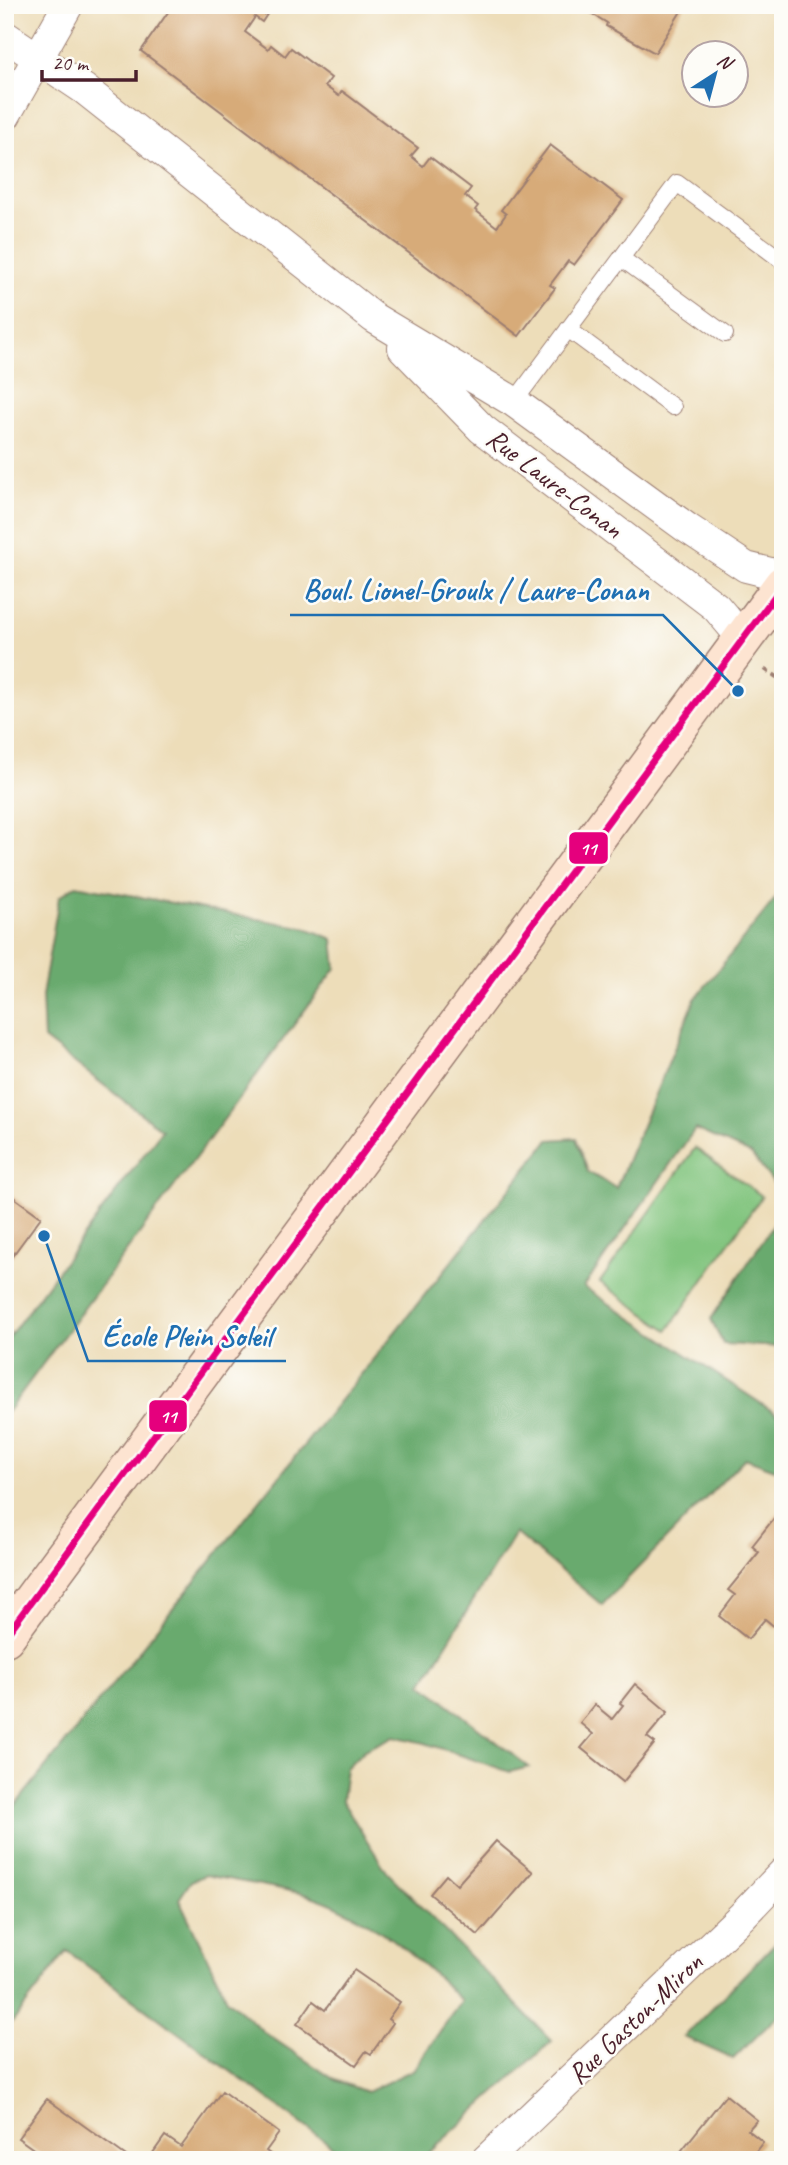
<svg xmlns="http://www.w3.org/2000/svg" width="788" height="2165" viewBox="0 0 788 2165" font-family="Caveat,sans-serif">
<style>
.green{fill:#82c57f;stroke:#667255;stroke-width:2}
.forest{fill:#69aa6e;stroke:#5a644c;stroke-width:2;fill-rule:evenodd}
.building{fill:#d7ab79}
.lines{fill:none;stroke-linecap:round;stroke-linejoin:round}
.service-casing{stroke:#9c7e72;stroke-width:18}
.minor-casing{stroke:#9c7e72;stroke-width:32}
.secondary-casing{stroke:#9c7e72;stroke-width:41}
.path{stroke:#9c7e72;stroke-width:4.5;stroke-dasharray:5 5;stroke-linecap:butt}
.service{stroke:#fff;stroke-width:16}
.minor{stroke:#fff;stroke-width:30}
.secondary{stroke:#fde4d1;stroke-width:38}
.bus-1-casing{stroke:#fdfcf7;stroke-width:12}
.bus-1{stroke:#e5007d;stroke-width:7}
.labels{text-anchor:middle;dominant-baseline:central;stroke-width:5;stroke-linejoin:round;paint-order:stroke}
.street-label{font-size:28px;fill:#4a1f2b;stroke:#fdfcf7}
.leader{fill:none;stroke:#1f6fb2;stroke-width:2.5}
.callout-dot{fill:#1f6fb2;stroke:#fdfcf7;stroke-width:2.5}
.callout-label{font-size:30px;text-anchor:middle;font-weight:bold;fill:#1f6fb2;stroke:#fdfcf7;stroke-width:5;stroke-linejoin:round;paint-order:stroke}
.line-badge{stroke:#fdfcf7;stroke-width:2.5}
.badge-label{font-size:19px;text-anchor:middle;font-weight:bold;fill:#fff}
</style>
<rect width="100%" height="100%" fill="#fdfcf7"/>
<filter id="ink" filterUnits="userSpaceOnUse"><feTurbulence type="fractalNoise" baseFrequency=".0143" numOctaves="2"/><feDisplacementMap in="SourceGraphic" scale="14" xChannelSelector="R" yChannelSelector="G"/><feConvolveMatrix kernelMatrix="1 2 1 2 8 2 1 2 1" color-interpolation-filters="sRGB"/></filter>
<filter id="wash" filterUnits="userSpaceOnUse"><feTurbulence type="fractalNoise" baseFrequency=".00686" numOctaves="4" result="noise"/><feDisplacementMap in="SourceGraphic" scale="28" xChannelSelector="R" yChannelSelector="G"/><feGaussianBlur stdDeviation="1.57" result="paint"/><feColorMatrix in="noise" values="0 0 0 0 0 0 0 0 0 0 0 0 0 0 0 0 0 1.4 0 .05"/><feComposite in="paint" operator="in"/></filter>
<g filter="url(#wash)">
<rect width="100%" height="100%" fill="#edddb9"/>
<path class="green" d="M695,1148L762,1196L668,1330L600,1282Z"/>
<path class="forest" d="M76,885L306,928L333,939L336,968L5,1415V1342L162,1130L44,1039L42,996L59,897Z
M783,889V1195L751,1154L695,1129L584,1287L783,1418V1472L745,1458L602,1605L515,1533L422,1684L529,1767L510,1772L425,1743L394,1736L364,1750L346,1768L342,1801L387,1872L552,2041L421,2160H351L67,1951L5,2032V1818L549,1140L576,1138L588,1172L616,1188L695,999ZM206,1875C239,1882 274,1886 307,1895C363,1911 422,1959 461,2001L413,2070L367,2092L335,2080L265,2033L227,1999L179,1899L191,1881Z
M783,1210V1347L723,1344L711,1319Z
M783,1935V2011L733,2059L684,2037Z"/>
<g id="blocks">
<path class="building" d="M173,5H273L262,22L255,17L245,32L268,49L271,45L285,56L291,48L331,78L325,86L339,96L342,91L418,148L411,156L423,166L430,157L471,188L465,196L478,206L475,210L497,227L506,214L501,210L550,145L623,200L574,265L568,261L550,285L555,288L519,336L141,51Z
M593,5H685L655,53L606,26L607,23L589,12Z
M5,1191L41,1217L5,1266Z
M779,1512L783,1515V1619L776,1628L765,1619L748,1639L719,1616L735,1595L728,1590L759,1552L752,1546Z
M635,1684L668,1712L647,1737L655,1743L623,1782L581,1748L593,1734L580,1723L595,1705L612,1719L623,1705L620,1703Z
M496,1841L533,1872L478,1935L430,1894L446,1875L457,1885Z
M354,1970L400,2002L388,2019L393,2023L371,2054L366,2051L356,2065L297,2024L313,2001L325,2010Z
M222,2091L279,2133L266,2151L278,2160H148L165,2136L181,2147Z
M726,2095L757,2120L748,2130L763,2142L749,2160H674Z
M47,2099L129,2158L127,2160H49L18,2138Z"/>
</g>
</g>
<g filter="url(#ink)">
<use href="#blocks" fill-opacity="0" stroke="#9c7e72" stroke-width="2"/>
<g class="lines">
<g class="service-casing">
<path id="service" d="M621,258L725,334
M568,329L673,407
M514,402L677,183L780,259"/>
</g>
<g class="minor-casing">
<path id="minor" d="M5,36L84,89L374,318L514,402L687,528L746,567L783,576
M5,116L68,5
M403,348L482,429L716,607L743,639
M486,2160L742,1916L783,1873"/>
</g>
<g class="secondary-casing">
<path id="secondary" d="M5,1637L783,585"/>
</g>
<path class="path" d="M765,669L783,681"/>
<use href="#service" class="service"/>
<use href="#minor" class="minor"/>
<use href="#secondary" class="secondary"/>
<g class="bus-1-casing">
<path id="bus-1" d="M5,1637L783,585"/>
</g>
<use href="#bus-1" class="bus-1"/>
</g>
</g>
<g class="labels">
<g class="street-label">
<text transform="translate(555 483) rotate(37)">Rue Laure-Conan</text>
<text transform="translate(635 2018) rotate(-44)">Rue Gaston-Miron</text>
</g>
</g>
<path class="leader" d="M738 691L663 615H290M44 1236L88 1361H286"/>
<g class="callout-dot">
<circle cx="738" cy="691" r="7"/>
<circle cx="44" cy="1236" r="7"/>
</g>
<g class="callout-label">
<text x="476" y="600">Boul. Lionel-Groulx / Laure-Conan</text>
<text x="187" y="1346">École Plein Soleil</text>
</g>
<g class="line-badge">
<rect x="568" y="831" width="41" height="34" rx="7" fill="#e5007d"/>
<rect x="148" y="1399" width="40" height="34" rx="7" fill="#e5007d"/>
</g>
<g class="badge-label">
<text x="588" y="855">11</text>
<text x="168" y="1423">11</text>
</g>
<rect width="788" height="2165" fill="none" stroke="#fdfcf7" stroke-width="28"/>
<g transform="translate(715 74) rotate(36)"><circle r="33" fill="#fdfcf7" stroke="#b5a4a5" stroke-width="2"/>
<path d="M0-5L12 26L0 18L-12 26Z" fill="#1f6fb2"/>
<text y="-10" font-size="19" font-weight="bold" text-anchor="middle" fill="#4a1f2b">N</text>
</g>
<path d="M42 70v10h94v-10" fill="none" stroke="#4a1f2b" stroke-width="3.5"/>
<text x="52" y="70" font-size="21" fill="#4a1f2b" stroke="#fdfcf7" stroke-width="5" paint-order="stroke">20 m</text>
</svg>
